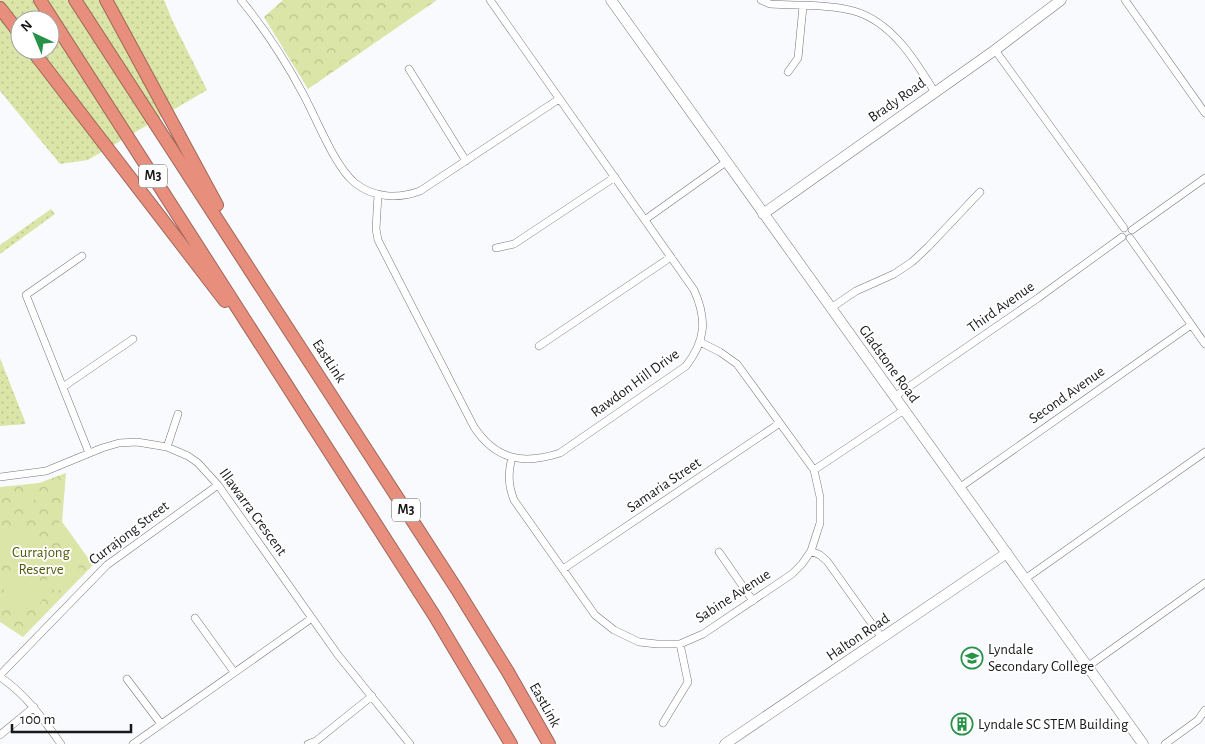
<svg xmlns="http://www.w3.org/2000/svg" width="1205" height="744" viewBox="0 0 1205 744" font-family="'Alegreya Sans',sans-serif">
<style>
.grass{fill:url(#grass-dots);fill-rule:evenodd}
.park{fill:url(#park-crowns)}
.garden{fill:#dae5a7}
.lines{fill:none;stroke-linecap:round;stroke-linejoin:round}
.minor-casing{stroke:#747679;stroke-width:8}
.secondary-casing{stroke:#747679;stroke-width:11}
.motorway-casing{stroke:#9f665a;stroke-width:14}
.minor{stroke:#fff;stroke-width:7}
.secondary{stroke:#fff;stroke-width:10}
.motorway{stroke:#e78f7c;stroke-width:12}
.labels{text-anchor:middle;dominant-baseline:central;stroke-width:4;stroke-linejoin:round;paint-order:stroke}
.shield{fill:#fff;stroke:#5e5e5f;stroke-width:1}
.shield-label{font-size:14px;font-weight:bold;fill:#19191a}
.street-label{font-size:15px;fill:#19191a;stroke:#fff}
.park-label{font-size:15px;fill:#545c10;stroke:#fff}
.poi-label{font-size:15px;fill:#19191a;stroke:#fff;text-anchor:start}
</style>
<defs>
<pattern id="grass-dots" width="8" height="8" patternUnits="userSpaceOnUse" patternTransform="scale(1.25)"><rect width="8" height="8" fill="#dae5a7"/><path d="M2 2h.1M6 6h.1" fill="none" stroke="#bac48f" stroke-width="1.8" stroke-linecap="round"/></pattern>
<pattern id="park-crowns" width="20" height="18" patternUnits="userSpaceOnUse" patternTransform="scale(1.25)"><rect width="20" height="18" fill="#dae5a7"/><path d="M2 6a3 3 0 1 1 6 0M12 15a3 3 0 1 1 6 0" fill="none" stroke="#bac48f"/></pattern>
</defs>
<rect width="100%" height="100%" fill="#f9fafe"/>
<path class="grass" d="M0,0H164L173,22L207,90L88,160L60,164L0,91ZM20,20H50V50H20Z
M51,209L55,214L0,254V245Z
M0,358L26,424L0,426Z"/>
<path class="park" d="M283,0H437L308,89L264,17Z
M66,473L62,522L93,565L23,637L0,622V487L39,483Z"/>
<path class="garden" d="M27,492L34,497V500C27,506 23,506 15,506L12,503L16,497Z
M62,522L89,560L86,561L81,558L72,550L62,545L52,528L54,524Z
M26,527L31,537L10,560L0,568V545L11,534Z
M35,537L41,538L45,543L44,557L38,561L32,558L26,551L27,546Z
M68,553C95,563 63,603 48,586L47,579L57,571L60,557Z
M10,575C22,576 47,575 45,591C44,595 43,599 41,602C34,610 11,610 5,600C4,597 4,592 4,588C5,582 6,579 10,575Z"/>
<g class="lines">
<g class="minor-casing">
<path id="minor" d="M241,0C264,28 285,60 302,92C316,117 334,166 355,183C374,198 398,199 420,191L559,99
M761,0L770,4C796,6 829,4 854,11C892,22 915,60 934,91
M1125,0L1205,113
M995,50L1124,228
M409,69L466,161
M788,72L798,58L803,6
M378,195L376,229L378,240L474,427C496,460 523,465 560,453L686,366C706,340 707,319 694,290L490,0
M646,219L726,162
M1132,230L1205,178
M1130,238L1205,344
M496,248L514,244L615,177
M82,256L26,295L89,453
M831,308L856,291L894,274L912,262L928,247L980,192
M539,346L671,257
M63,387L133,339
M894,397L1038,298L1122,237
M167,447L178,414
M512,457C508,473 508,485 514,500L595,615L614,630L639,642L657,644H680L703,634L792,574L802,564L811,551L820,523V497L814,470L737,364L720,352L700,342
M814,470L904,410
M0,477L46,471L102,448L119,443L137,442L167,447L188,456L198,463L218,485L338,655L410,744
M959,488L1191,325
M811,551L820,555L827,561L882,638
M719,552L753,601
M563,569L780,423
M1025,579L1205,452
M195,618L234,672
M1087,667L1205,583
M0,675L107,565L218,485
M0,677C26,694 43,719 61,744
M127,679L161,724
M663,723L688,682L680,644
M0,735L34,707
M133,744L312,618
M308,744L316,741L372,696
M1165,744L1198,720L1205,710"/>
</g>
<g class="secondary-casing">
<path id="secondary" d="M611,0L1143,744
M763,214L995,50L1061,0
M725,744L1007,553"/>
</g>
<g class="motorway-casing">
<path id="motorway" d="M40,0L434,615L511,744
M75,0L456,588L508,672L549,744
M106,0L217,205
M0,8L20,34
M32,50L225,301"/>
</g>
<use href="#minor" class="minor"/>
<use href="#secondary" class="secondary"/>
<use href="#motorway" class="motorway"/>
</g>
<defs>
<g id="school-ring" transform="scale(1.125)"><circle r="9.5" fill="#fff" stroke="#289249" stroke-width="1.5"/><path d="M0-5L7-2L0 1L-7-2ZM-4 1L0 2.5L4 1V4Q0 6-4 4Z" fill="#289249"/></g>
<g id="building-ring" transform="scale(1.125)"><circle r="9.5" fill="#fff" stroke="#289249" stroke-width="1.5"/><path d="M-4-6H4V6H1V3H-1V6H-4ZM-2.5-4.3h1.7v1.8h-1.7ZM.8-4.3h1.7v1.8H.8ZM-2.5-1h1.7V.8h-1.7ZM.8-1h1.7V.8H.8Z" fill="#289249"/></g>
</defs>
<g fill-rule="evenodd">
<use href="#school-ring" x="972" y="658"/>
<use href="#building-ring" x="962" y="724"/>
</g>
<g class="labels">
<g class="shield">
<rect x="139" y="164.5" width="28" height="23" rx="4"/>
<rect x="392" y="498.5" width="28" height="23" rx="4"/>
</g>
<g class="shield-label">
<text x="153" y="176">M3</text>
<text x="406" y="510">M3</text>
</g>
<g class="street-label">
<text transform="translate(897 100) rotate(-35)">Brady Road</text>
<text transform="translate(1001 307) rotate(-35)">Third Avenue</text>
<text transform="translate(329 361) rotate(57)">EastLink</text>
<text transform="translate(889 364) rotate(54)">Gladstone Road</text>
<text transform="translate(635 383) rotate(-36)">Rawdon Hill Drive</text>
<text transform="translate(1067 395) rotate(-35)">Second Avenue</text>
<text transform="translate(664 485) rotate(-34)">Samaria Street</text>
<text transform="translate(253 512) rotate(54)">Illawarra Crescent</text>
<text transform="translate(129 533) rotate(-37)">Currajong Street</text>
<text transform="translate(733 596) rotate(-33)">Sabine Avenue</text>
<text transform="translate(858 637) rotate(-34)">Halton Road</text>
<text transform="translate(545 705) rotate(61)">EastLink</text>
</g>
<g class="park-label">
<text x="41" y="552">Currajong<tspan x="41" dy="17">Reserve</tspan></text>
</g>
<g class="poi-label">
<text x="988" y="649">Lyndale<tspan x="988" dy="17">Secondary College</tspan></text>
<text x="978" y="724">Lyndale SC STEM Building</text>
</g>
</g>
<g transform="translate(35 35) rotate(316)"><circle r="24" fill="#ffffff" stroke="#a3a3a3"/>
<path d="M0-4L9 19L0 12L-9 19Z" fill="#289249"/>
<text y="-8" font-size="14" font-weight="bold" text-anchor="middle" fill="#19191a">N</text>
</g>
<path d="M12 724v8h119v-8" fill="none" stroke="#19191a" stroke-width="2.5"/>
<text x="20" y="724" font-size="15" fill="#19191a" stroke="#ffffff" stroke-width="4" paint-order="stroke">100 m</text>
</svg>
